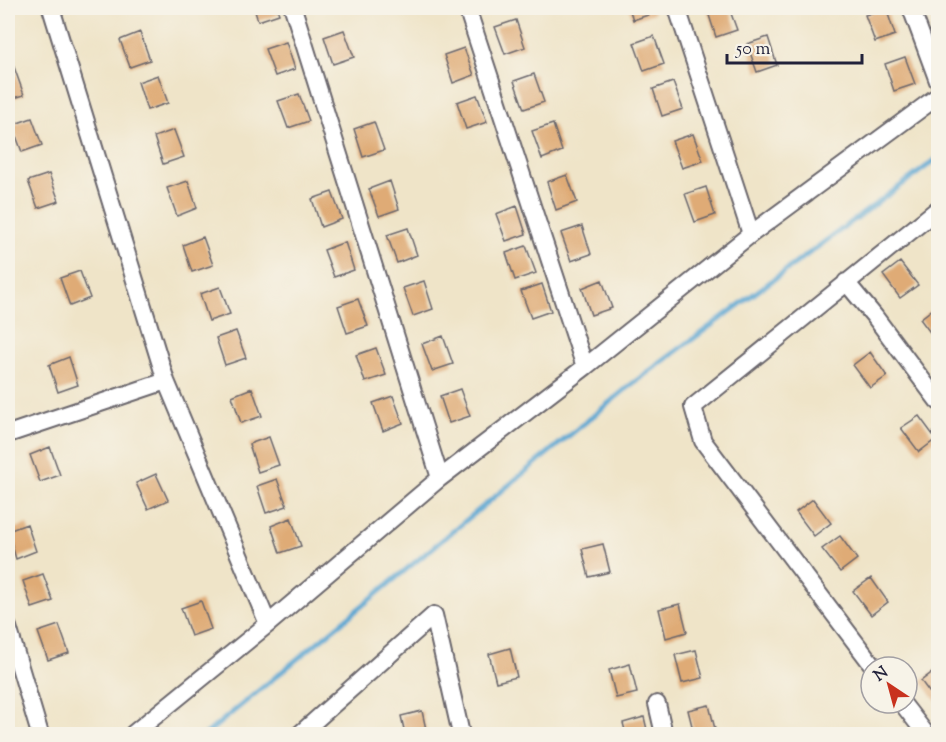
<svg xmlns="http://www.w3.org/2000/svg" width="946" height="742" viewBox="0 0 946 742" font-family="'Sorts Mill Goudy',serif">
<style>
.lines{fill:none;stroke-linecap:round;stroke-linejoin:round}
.stream{stroke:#58a5d1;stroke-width:5}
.building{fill:#dfab76}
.minor-casing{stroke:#6a666c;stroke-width:20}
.minor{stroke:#fff;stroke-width:16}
</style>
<rect width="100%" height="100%" fill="#f7f3e8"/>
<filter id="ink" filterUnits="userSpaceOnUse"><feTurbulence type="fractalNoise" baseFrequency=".0167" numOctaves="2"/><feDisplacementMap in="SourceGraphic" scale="12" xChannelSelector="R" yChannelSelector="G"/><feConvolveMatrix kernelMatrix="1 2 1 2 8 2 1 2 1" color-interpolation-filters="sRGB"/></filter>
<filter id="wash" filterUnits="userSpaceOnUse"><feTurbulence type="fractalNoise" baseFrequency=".008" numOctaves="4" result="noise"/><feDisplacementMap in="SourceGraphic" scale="24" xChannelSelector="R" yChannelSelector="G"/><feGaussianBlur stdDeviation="1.35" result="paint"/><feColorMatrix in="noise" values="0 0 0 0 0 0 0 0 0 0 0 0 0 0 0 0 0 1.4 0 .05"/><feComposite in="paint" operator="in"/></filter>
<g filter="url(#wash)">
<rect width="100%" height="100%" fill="#efe4c8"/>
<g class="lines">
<path class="stream" d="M206,734L632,384L938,158"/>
</g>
<g id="blocks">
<path class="building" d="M254,8H277L279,14L258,21Z
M629,8H652L654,13L633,20Z
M712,8H729L737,30L716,37L707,9Z
M886,8L895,35L875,42L865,15Z
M516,20L525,47L505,54L495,27Z
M344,30L354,57L333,64L324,37Z
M140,32L150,60L130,67L120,40Z
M654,36L664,64L644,71L634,43Z
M768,37L777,65L757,72L747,44Z
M286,42L295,69L275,76L265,49Z
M464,48L474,75L453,83L444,55Z
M905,57L915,84L894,91L885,64Z
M14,67L24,95L8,100V69Z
M534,74L544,102L524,109L514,81Z
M158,75L168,103L147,110L138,82Z
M673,82L683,109L662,116L653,89Z
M299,94L309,121L288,128L278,101Z
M477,95L487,122L466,129L457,102Z
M32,118L42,145L22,152L12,125Z
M374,122L384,150L363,157L354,129Z
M553,124L562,151L542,159L532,131Z
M174,130L184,157L163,164L154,137Z
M693,134L703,161L682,168L672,141Z
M49,174L59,201L38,208L28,181Z
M567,175L577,202L556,210L547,182Z
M188,181L197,208L177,216L167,188Z
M390,181L399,209L379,216L369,189Z
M706,187L715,215L695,222L685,194Z
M332,192L342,219L321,227L312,199Z
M517,206L526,234L506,241L496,214Z
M582,226L591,254L571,261L561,233Z
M408,228L417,255L397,263L387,235Z
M203,237L213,265L192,272L183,245Z
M345,242L354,270L334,277L324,250Z
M526,246L536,273L515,280L506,253Z
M900,262L918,285L900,298L883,275Z
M80,271L90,298L70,306L60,278Z
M602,280L612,308L591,315L582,288Z
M424,281L433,309L413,316L403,288Z
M542,284L551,311L531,318L521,291Z
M220,287L230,314L209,321L200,294Z
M358,299L368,326L347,333L338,306Z
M938,305V343L920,319Z
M236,331L246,358L225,365L216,338Z
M443,336L453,364L432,371L422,344Z
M376,348L386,375L365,382L356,355Z
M870,352L887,376L870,388L853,365Z
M69,357L78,385L58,392L49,365Z
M252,388L262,416L241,423L232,396Z
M460,389L470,416L449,423L440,396Z
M393,396L403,423L383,431L373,403Z
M919,416L936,439L919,452L901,428Z
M269,437L279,465L258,472L249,444Z
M50,447L60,475L40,482L30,455Z
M156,474L168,500L148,509L136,483Z
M277,479L287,506L266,513L257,486Z
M813,499L831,523L814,536L796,512Z
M291,518L301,546L280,553L271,526Z
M27,524L36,551L16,559L8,531Z
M840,536L857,559L840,572L822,549Z
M603,544L610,572L589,577L582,549Z
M43,574L53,601L32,608L23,581Z
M871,578L888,602L871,615L853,591Z
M201,601L211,629L191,636L181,608Z
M680,604L687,632L666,638L659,609Z
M59,625L69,653L48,660L38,632Z
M510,648L517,677L496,682L489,654Z
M696,650L703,678L682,683L675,655Z
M630,664L637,693L616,698L609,670Z
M938,668V704L921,681Z
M709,705L716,733L694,734L688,710Z
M422,711L427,734H405L401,716Z
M644,717L648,734H626L623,723Z"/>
</g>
</g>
<g filter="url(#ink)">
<use href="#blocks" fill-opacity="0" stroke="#6a666c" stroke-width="1.5"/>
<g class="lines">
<g class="minor-casing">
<path id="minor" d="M51,8L166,381L268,624
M293,8L440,478
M467,8L585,367
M677,8L751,234
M911,8L938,81
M846,282L875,317L938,401
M8,434L166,381
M8,627L40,734
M874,667L703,441L693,407L938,209
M902,703L926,734
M657,704L664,734
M133,734L268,624L440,478L585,367L751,234L938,96
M300,734L434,615L461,734"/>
</g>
<use href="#minor" class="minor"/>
</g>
</g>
<rect width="946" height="742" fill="none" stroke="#f7f3e8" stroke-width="30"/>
<g transform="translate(889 685) rotate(324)"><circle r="28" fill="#f7f3e8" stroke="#a29fa3" stroke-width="1.5"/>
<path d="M0-4.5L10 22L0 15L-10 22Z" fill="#c8321e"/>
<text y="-9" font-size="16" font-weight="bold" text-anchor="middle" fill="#22223b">N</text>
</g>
<path d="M727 54v9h135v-9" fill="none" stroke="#22223b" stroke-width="3"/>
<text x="736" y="54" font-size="18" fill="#22223b" stroke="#f7f3e8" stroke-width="4.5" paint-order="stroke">50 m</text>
</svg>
